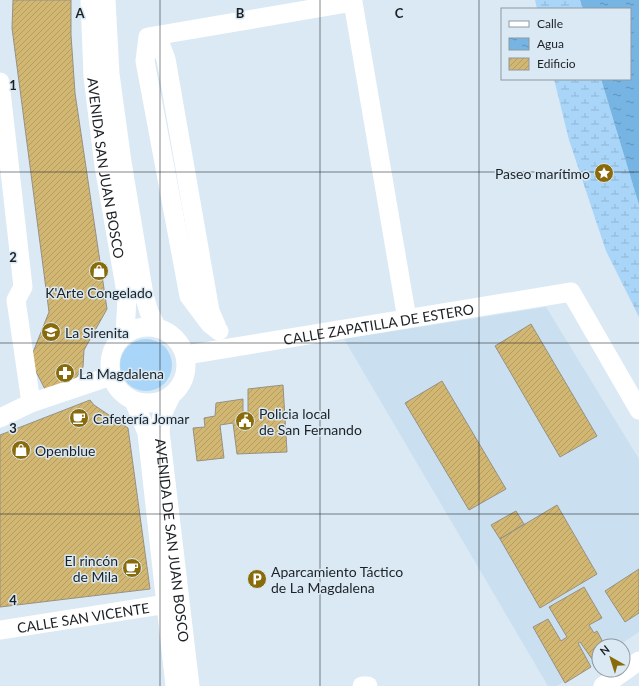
<svg xmlns="http://www.w3.org/2000/svg" width="639" height="686" viewBox="0 0 639 686" font-family="Lato,sans-serif">
<style>
.built{fill:#cadff0}
.grass{fill:#a9d6f8}
.wetland{fill:url(#wetland-marsh)}
.water{fill:url(#water-ripples)}
.building{fill:url(#building-hatch);stroke:#979182}
.lines{fill:none;stroke-linecap:round;stroke-linejoin:round}
.minor{stroke:#fff;stroke-width:19}
.grid{fill:none;stroke:#1c2125;stroke-width:1;stroke-opacity:0.55}
.labels{text-anchor:middle;dominant-baseline:central;stroke-width:3;stroke-linejoin:round;paint-order:stroke}
.street-label{font-size:14px;fill:#1c2125;stroke:#dae9f4}
.poi-label{font-size:14px;fill:#1c2125;stroke:#dae9f4;text-anchor:start}
.grid-label{font-size:13px;text-anchor:middle;font-weight:bold;fill:#1c2125;stroke:#dae9f4;stroke-width:3;stroke-linejoin:round;paint-order:stroke}
</style>
<defs>
<pattern id="wetland-marsh" width="20" height="14" patternUnits="userSpaceOnUse"><rect width="20" height="14" fill="#a9d6f8"/><path d="M1 5h8M5 5V1M11 12h8M15 12V8" fill="none" stroke="#91b7d4"/></pattern>
<pattern id="water-ripples" width="26" height="14" patternUnits="userSpaceOnUse"><rect width="26" height="14" fill="#76b5e3"/><path d="M2 4q2-2 4 0t4 0M15 11q2-2 4 0t4 0" fill="none" stroke="#6093b8"/></pattern>
<pattern id="building-hatch" width="6" height="6" patternUnits="userSpaceOnUse"><rect width="6" height="6" fill="#d2b773"/><path d="M-1 1l2-2M0 6l6-6M5 7l2-2" fill="none" stroke="#b49d63"/></pattern>
</defs>
<rect width="100%" height="100%" fill="#dae9f4"/>
<path class="built" d="M546,307L639,459V632L618,646H599V659L557,686H548L344,339Z"/>
<path class="grass" d="M120 365a26 26 0 1 1 52 0a26 26 0 1 1-52 0Z"/>
<path class="wetland" d="M535,0H580L583,9H537Z
M554,79H601L639,205V317L606,251L569,140Z"/>
<path class="water" d="M580,0H639V205L601,79H630V9H583Z"/>
<path class="building" d="M13,0H71V35L75,93L107,309L84,350L83,367L76,378L47,393L30,360L49,312L12,28Z
M531,324L597,436L560,457L495,346Z
M442,381L506,489L469,510L405,403Z
M283,385L287,452L237,454L233,423L220,425L224,458L197,461L193,428L205,427L204,418L215,416L216,403L243,399V413H248V389Z
M90,400L94,405L128,428L150,589L0,607V435Z
M557,505L597,574L540,608L500,539Z
M516,511L524,524L500,539L491,525Z
M639,569V613L625,622L605,591Z
M584,587L602,618L589,625L594,633L597,631L605,646H599V664L597,666L580,642L578,643L591,667L565,683L533,627L548,619L561,641L567,637L549,607Z"/>
<g class="lines">
<g class="minor">
<path id="s1" d="M90,0L93,77L104,166L127,298L125,334"/>
<path d="M106,0L110,74L122,162L144,295L149,312L157,328"/>
<path d="M157,36L166,59L210,311L216,325"/>
<path d="M0,82L23,287L16,300L31,403"/>
<circle cx="148" cy="365" r="38"/>
<path d="M219,331L210,324L189,296L145,61L148,37L353,2L407,319"/>
<path id="s2" d="M186,355L571,292L639,410"/>
<path id="s3" d="M171,396L162,415L160,431L190,686"/>
<path d="M134,401L147,433L175,686"/>
<path d="M0,418L31,403L111,376"/>
<path id="s4" d="M0,630L167,604"/>
<path d="M362,686H368"/>
<path d="M603,686L639,661"/>
</g>
</g>
<path class="grid" d="M160,0V686M320,0V686M479,0V686M0,172H639M0,343H639M0,514H639"/>
<defs>
<g id="sight-disc" transform="scale(1)"><circle r="9.5" fill="#896b0a" stroke="#dae9f4"/><path d="M0-6L1.8-2.2L6-1.7L2.9 1.2L3.7 5.4L0 3.3L-3.7 5.4L-2.9 1.2L-6-1.7L-1.8-2.2Z" fill="#fff"/></g>
<g id="shop-disc" transform="scale(1)"><circle r="9.5" fill="#896b0a" stroke="#dae9f4"/><path d="M-5-2.5h2.3a2.7 3.5 0 0 1 5.4 0H5L5.5 6h-11ZM-1.5-2.5h3a1.5 2.3 0 0 0-3 0Z" fill="#fff"/></g>
<g id="school-disc" transform="scale(1)"><circle r="9.5" fill="#896b0a" stroke="#dae9f4"/><path d="M0-5L7-2L0 1L-7-2ZM-4 1L0 2.5L4 1V4Q0 6-4 4Z" fill="#fff"/></g>
<g id="pharmacy-disc" transform="scale(1)"><circle r="9.5" fill="#896b0a" stroke="#dae9f4"/><path d="M-2-6h4v4h4v4h-4v4h-4v-4h-4v-4h4Z" fill="#fff"/></g>
<g id="cafe-disc" transform="scale(1)"><circle r="9.5" fill="#896b0a" stroke="#dae9f4"/><path d="M-5.5-4.5H6V0H3Q3 3.5 0 3.5H-2.5Q-5.5 3.5-5.5 0ZM3-3.2v2h1.7v-2ZM-6 4.5H4V6H-6Z" fill="#fff"/></g>
<g id="civic-disc" transform="scale(1)"><circle r="9.5" fill="#896b0a" stroke="#dae9f4"/><path d="M-.6-6.5H3V-4.5H.6V-3L4-1V1h2V6H-6V1h2V-1L-.6-3ZM-1.2 2.5V6h2.4V2.5Z" fill="#fff"/></g>
<g id="parking-disc" transform="scale(1)"><circle r="9.5" fill="#896b0a" stroke="#dae9f4"/><path d="M-3.5-5.5H1a3.5 3.5 0 0 1 0 7H-1V5.5H-3.5ZM-1-3.4V-.6H.8a1.4 1.4 0 0 0 0-2.8Z" fill="#fff"/></g>
</defs>
<g fill-rule="evenodd">
<use href="#sight-disc" x="604" y="173"/>
<use href="#shop-disc" x="99" y="271"/>
<use href="#school-disc" x="51" y="332"/>
<use href="#pharmacy-disc" x="65" y="373"/>
<use href="#cafe-disc" x="79" y="418"/>
<use href="#civic-disc" x="245" y="421"/>
<use href="#shop-disc" x="21" y="450"/>
<use href="#cafe-disc" x="132" y="568"/>
<use href="#parking-disc" x="257" y="579"/>
</g>
<g class="labels">
<g class="street-label">
<text stroke="none"><textPath href="#s1" startOffset="169">AVENIDA SAN JUAN BOSCO</textPath></text>
<text stroke="none"><textPath href="#s2" startOffset="195">CALLE ZAPATILLA DE ESTERO</textPath></text>
<text stroke="none"><textPath href="#s3" startOffset="147">AVENIDA DE SAN JUAN BOSCO</textPath></text>
<text stroke="none"><textPath href="#s4" startOffset="84">CALLE SAN VICENTE</textPath></text>
</g>
<g class="poi-label">
<text x="590" y="173" text-anchor="end">Paseo marítimo</text>
<text x="99" y="292" text-anchor="middle">K'Arte Congelado</text>
<text x="65" y="332">La Sirenita</text>
<text x="79" y="373">La Magdalena</text>
<text x="259" y="413">Policia local<tspan x="259" dy="16">de San Fernando</tspan></text>
<text x="93" y="418">Cafetería Jomar</text>
<text x="35" y="450">Openblue</text>
<text x="118" y="560" text-anchor="end">El rincón<tspan x="118" dy="16">de Mila</tspan></text>
<text x="271" y="571">Aparcamiento Táctico<tspan x="271" dy="16">de La Magdalena</tspan></text>
</g>
</g>
<g class="grid-label">
<text x="80" y="18">A</text>
<text x="240" y="18">B</text>
<text x="399" y="18">C</text>
<text x="13" y="90">1</text>
<text x="13" y="262">2</text>
<text x="13" y="433">3</text>
<text x="13" y="605">4</text>
</g>
<rect x="501" y="8" width="130" height="72" fill="#dae9f4" stroke="#8e99a1"/>
<rect x="509" y="21" width="20" height="6" fill="#ffffff" stroke="#8e99a1"/>
<text x="537" y="28" font-size="12" fill="#1c2125">Calle</text>
<rect x="509" y="38" width="20" height="12" fill="url(#water-ripples)" stroke="#8e99a1"/>
<text x="537" y="48" font-size="12" fill="#1c2125">Agua</text>
<rect x="509" y="58" width="20" height="12" fill="url(#building-hatch)" stroke="#8e99a1"/>
<text x="537" y="68" font-size="12" fill="#1c2125">Edificio</text>
<g transform="translate(611 658) rotate(321)"><circle r="19" fill="#dae9f4" stroke="#8e99a1"/>
<path d="M0-3L7 15L0 10L-7 15Z" fill="#896b0a"/>
<text y="-6" font-size="11" font-weight="bold" text-anchor="middle" fill="#1c2125">N</text>
</g>
</svg>
